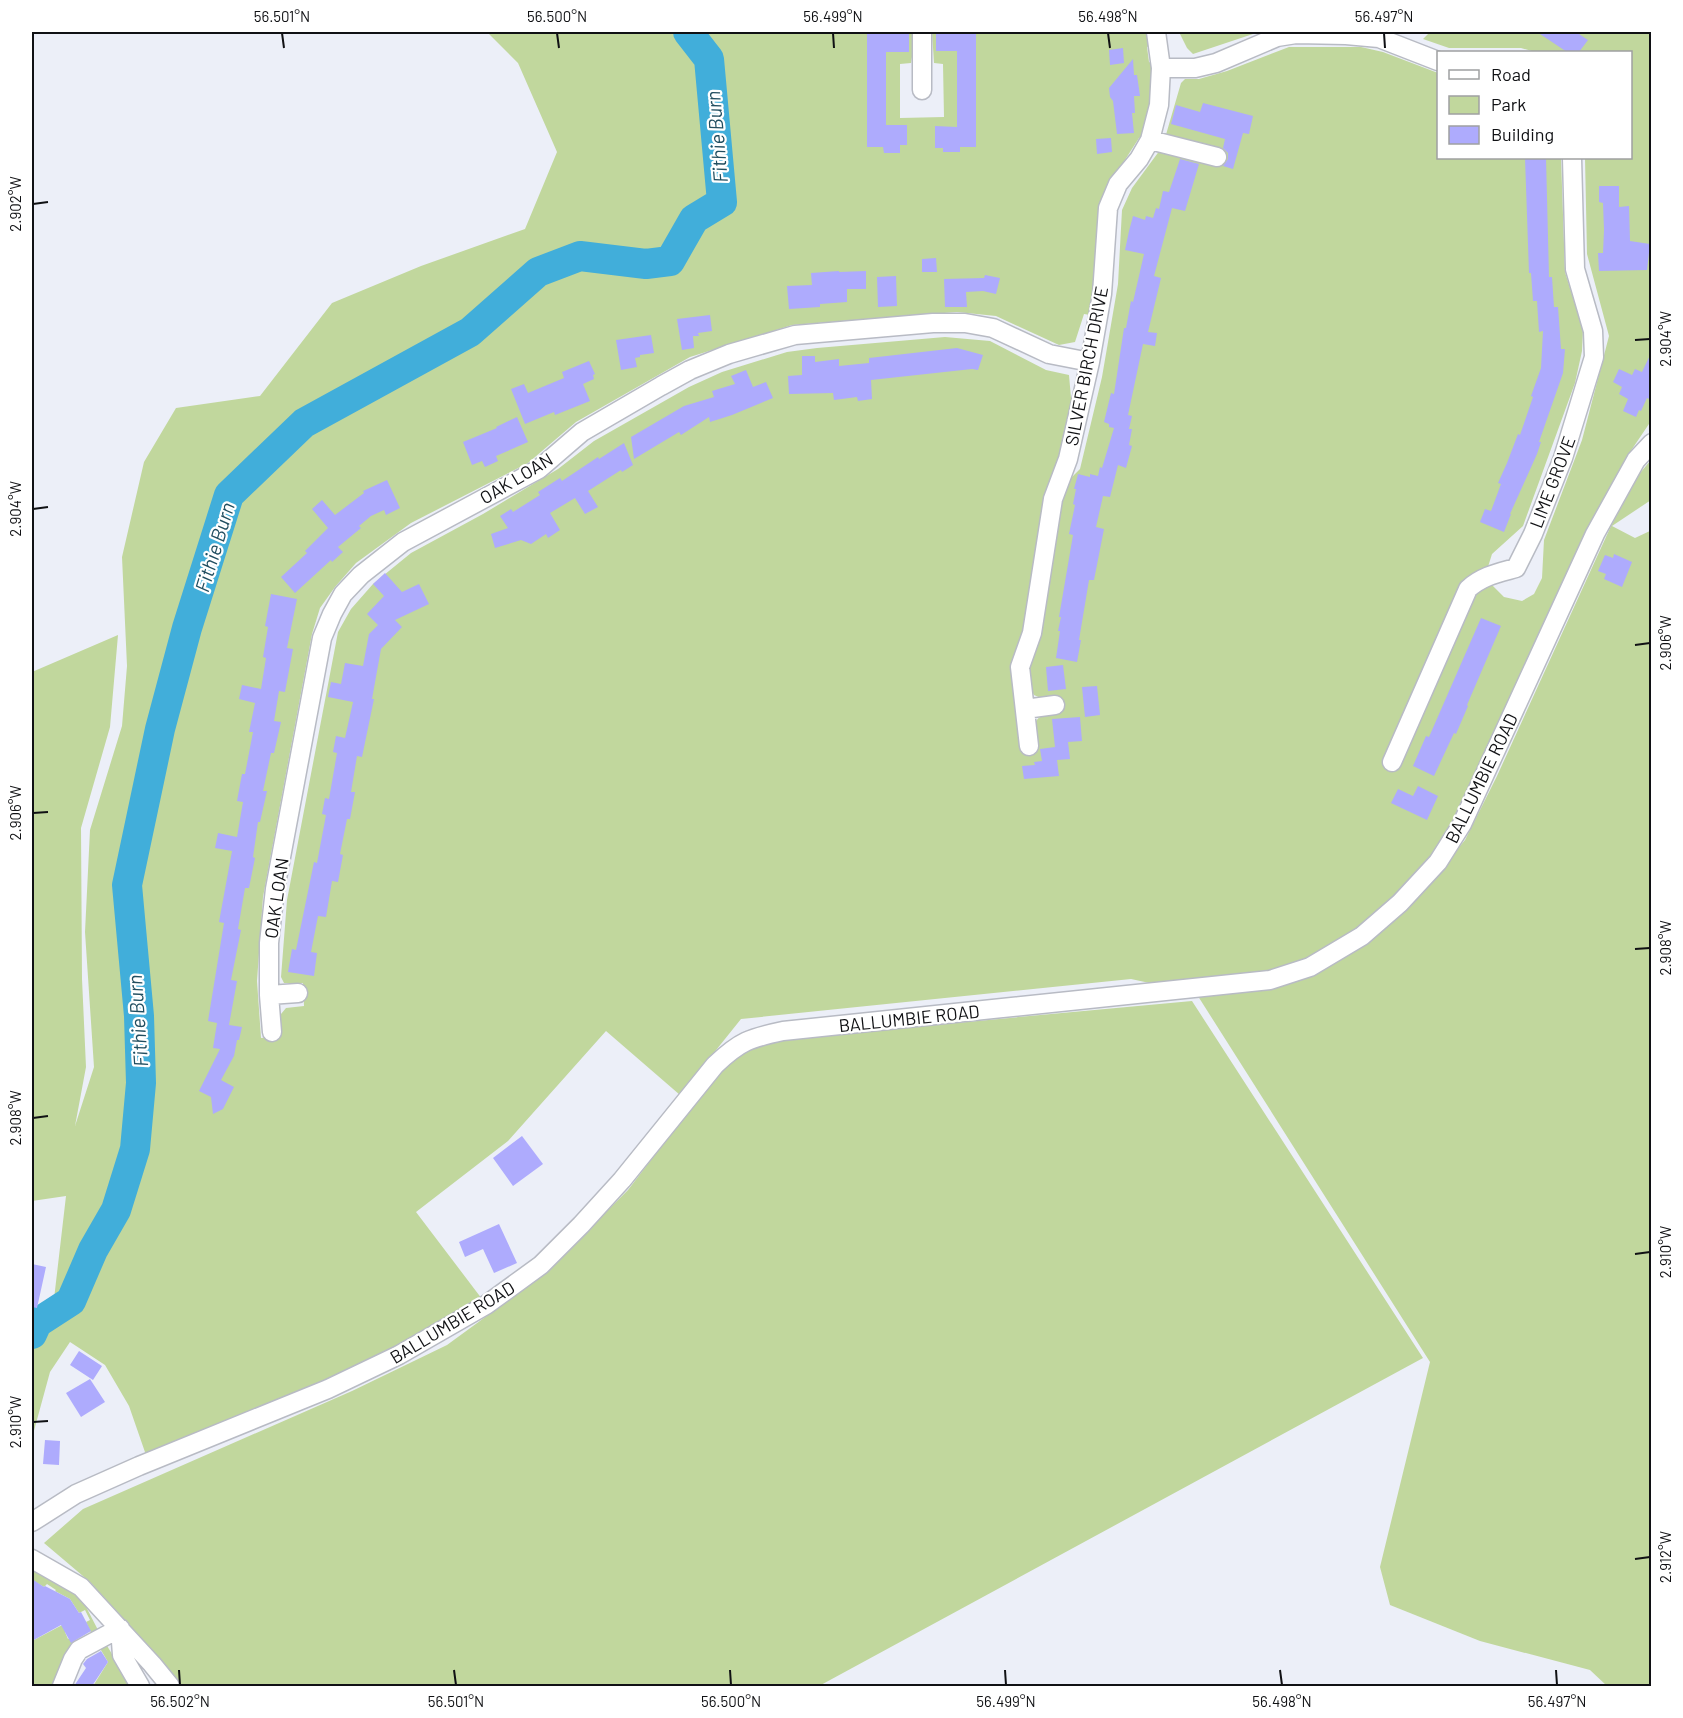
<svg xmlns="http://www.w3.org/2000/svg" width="1683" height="1718" viewBox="0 0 1683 1718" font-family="Barlow,sans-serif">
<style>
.green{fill:#c1d79d}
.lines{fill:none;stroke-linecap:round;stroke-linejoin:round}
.river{stroke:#41aeda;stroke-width:30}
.building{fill:#aeabfd}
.minor-casing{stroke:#b8bbc4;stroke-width:21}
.minor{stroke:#fff;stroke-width:18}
.ticks{fill:none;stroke:#101114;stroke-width:2}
.labels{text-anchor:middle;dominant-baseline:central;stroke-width:4.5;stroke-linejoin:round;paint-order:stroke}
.street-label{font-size:18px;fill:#101114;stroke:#fff}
.water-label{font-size:20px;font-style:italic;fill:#214e60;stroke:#fff}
.neatline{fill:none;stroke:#101114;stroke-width:2}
.ticks-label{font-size:15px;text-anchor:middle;fill:#101114}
</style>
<rect width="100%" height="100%" fill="#eceff8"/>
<path class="green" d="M487,32H913V51L911,63L900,64V118L944,117L943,64L934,63L932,32H1148L1151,45L1147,47L1149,62L1154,64C1154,90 1150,112 1143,136L1139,138L1107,188L1100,209L1096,283L1090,315L1084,314L1075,342L1059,345L996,316L957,312L792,325L690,357L576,422L528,463L411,523L356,563L335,587L320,608L312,634L263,897L257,981L261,1038L281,1036V1014L286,1008L304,1006L303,983H284L281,977L287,900L338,632L351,609L373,584L411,553L483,514L558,469L594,441L689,387L722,372L787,352L817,348L945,337L990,341L1046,370L1069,375L1071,398H1076L1056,482L1046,494L1026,632L1014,666L1022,746L1035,745C1033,721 1033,717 1056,711L1054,697L1043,699L1034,695L1028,685L1029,660L1039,633L1063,486L1080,469L1102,377L1118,284L1122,210L1132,188L1160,150L1218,165L1222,150L1165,138L1181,83L1185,79H1199L1227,71L1289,47H1361L1383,52L1438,73V158H1561L1565,272L1583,330L1582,351L1575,383L1523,526L1492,554L1487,570L1474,577L1464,588L1445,632L1439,633L1430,653L1432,658L1402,728L1397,729L1388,751L1390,755L1388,760L1395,764L1467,602L1477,590L1489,582L1504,597L1522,601L1534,594L1542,578L1544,540L1582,440L1609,336L1587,254L1585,158H1630V52H1535L1521,48H1449L1423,39L1430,32H1651V421L1626,458L1540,634L1456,823L1416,879L1427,886L1465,840L1497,776L1611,526L1640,473L1651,460V500L1612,526L1635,538L1652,530L1651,1686H1607L1590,1670L1480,1641L1390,1605L1380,1567L1430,1362L1196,993L1131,979L741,1019L680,1095L606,1031L508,1141L416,1212L482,1299C453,1315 424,1334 395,1350C315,1392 230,1423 146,1455L129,1406L105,1365L70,1342L50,1372L32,1438V1309L54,1299L66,1196L32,1201V672L118,635L110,727L81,828L82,979L86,1067L75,1126L94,1067L85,932L90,830L122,726L127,666L122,557L144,462L176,408L260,396L332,303L421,266L525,229L557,152L518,63Z
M1179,32H1259L1193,54L1187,48Z
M1192,1001L1423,1358L819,1686H182L158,1657L90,1582L44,1543L83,1509L352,1391L447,1345L543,1275L628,1190L721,1068L749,1047L783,1039Z
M32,1569L72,1591L83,1601L98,1630L94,1639L86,1622L90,1620L85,1610L79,1613L70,1599L55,1591L56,1590L47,1584L44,1587L32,1580V1581Z
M66,1623L65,1632L68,1639L73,1637L78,1647L54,1686H32V1636L34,1640Z
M106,1644L131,1686H93L108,1662L98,1645Z"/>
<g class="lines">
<path class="river" d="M32,1334L37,1323L71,1301L93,1250L116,1210L135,1149L141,1083L139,1016L127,885L160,729L187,628L229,495L304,423L470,332L538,272L580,256L646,264L670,261L694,219L722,202L709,59L688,32"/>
</g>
<path class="building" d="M867,32H901V33H909V52H886V125H907V145H900V153H884L883,147H867Z
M936,32H976V147H960V152H943V148H935V126L957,127V51H936Z
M1537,32H1576L1588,40L1579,52H1567Z
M1123,48L1124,63L1110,65L1109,50Z
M1133,59L1134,75H1137L1140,96H1134L1135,113H1132L1134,133L1117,134L1113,101L1110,97L1109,88Z
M1203,103L1253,116L1249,134L1243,133L1233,169L1223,166L1228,159V153L1223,148L1225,139L1171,124L1176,105L1200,112Z
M1111,138L1112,152L1097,154L1096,139Z
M1525,158H1546L1549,277H1552L1554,307H1558L1561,349H1565L1563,373L1539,442H1541L1537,454L1510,514H1511L1504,532L1480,522L1485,509L1491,511L1501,484L1498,483L1507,463L1518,434L1520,435L1533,397L1531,396L1541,368L1543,331L1539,332L1537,301H1533L1531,273H1529Z
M1180,159L1199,164L1185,211L1172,208L1154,276L1161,278L1148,332L1157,333L1155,346L1143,344L1128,415L1132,416L1129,429H1132L1129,445L1132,446L1126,468L1118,465L1110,497L1103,496L1096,527L1104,529L1094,580H1089L1079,640H1081L1077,662L1056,658L1060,631H1058L1061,617H1059L1073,535L1069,534L1075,505L1073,504L1076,489H1074L1078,474L1090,477V474L1098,476L1100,467L1102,468L1114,428L1109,427V424L1104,422L1111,393L1114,394L1124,328H1126L1131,301L1133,302L1144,254L1125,250L1129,231L1133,216L1145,220L1146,216L1153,218L1156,208L1159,209L1163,191L1169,192Z
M1599,186H1619V207L1629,206L1630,241L1650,244L1647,270L1599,271L1598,253H1603L1604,230L1603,203L1599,202Z
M936,258L937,272H922V259Z
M839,271V272L866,271V289H847V302L820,304V307L789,309L787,286L812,285L811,273Z
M985,275L1000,278L996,294L983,291L966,292L967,307H945L944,279L984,278Z
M896,276L897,306L878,307L877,277Z
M710,315L712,331L698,333L699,336H693L694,348L682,350L677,319Z
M651,335L654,353L640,355V357L635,358L637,367L621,370L616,340Z
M957,348L983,355L978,370L972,369L871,380L872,399L858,401L857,397L834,400L833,393L789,394L788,376L802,375V356H815V362L839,359V366L869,363V358Z
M1652,351V400L1647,398L1641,411L1639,410L1636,417L1623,411L1628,399L1619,394L1622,387L1613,382L1619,369L1632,375L1635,369L1642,372Z
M589,361L595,374L593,375L594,379L583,384L590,401L555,415L554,412L525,424L511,389L524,384L528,393L564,378L562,372Z
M746,370L753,387L766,382L773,398L732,415L710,422L709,417L681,435L679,432L634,459L631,437L684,406L714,397L712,391L735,384L731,376Z
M517,417L528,442L496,456L498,461L485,467L482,461L472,465L463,442L497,428L496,427Z
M624,443L633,465L622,472L621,470L588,491L598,507L585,514L575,498L550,513L560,530L548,538L546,534L531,544L521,540L495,548L491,534L508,528L500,516L511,509L513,512L540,495L538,492L560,478L562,481L598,457L599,459Z
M387,480L400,508L386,515L384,510L371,516L359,526L361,528L338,547L343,552L332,562L331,560L295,593L281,577L307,553L305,551L328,528L312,509L322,500L335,515L364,493L363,491Z
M1614,554L1632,562L1622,587L1604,579L1606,574L1598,571L1605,555L1613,558Z
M385,573L402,592L419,584L429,604L395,620L402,627L381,649L372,699H374L362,757L357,756L351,792H355L350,819H347L340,854L343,855L338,882L332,881L326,917L318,916L311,952L317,953L314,976L288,972L292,949L296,950L314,862L317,863L326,815L322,814L325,798L329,799L337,753L333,752L336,736L345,738L353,702L328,697L331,682L341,684L345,663L363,666L369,634L378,625L367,614L384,596L373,584Z
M271,594L297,599L287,648L293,649L285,692L279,691L274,721L281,722L274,753H271L263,791H267L260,822H258L253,857L255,858L249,888H245L238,929L241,930L231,980L237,981L229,1025L242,1027L239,1040H237L234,1056L221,1080L234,1087L223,1109L213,1114L211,1097L199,1091L220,1049L213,1048L217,1023L208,1021L224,923L219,922L232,851L215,848L218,833L237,837L243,802L237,801L242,774H245L253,732H249L255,703L239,699L242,685L261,689L266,658L263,657L268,627L265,626Z
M1481,618L1501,626L1467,705L1468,706L1456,734L1454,733L1434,776L1413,766L1426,736L1429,737Z
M1063,665L1066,689L1048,691L1046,667Z
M1097,686L1100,715L1085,717L1082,687Z
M1080,717L1082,741L1068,742L1070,759L1057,760L1059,776L1024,779L1022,766L1035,765L1034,762L1042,761L1040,749L1055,747L1052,719Z
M1418,786L1438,796L1427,820L1391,803L1398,789L1413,796Z
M522,1136L543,1164L513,1186L493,1158Z
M499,1224L517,1263L494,1273L483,1249L465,1257L459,1242Z
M32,1264L46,1267L37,1308L32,1307Z
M79,1351L102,1366L93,1380L70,1365Z
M90,1379L105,1402L81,1417L66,1393Z
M45,1440L60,1441L59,1465L43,1464Z
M32,1579L44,1587L45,1586L70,1599L79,1613L81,1612L91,1631L71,1643L61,1625L32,1641Z
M101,1651L108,1662L92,1686H74L86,1668L83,1664L87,1659Z"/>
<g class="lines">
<g class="minor-casing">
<path id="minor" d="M1161,68H1195L1216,63L1277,37L1296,34L1346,35L1379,38L1438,61
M922,90V32
M1150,140L1217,157
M1025,709L1055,705
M1029,746L1020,667L1032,633L1053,499L1068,459L1090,362L1102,294L1108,208L1118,184L1139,159L1150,140L1159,105L1161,68L1156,32
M1392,762L1468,589C1482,576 1498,573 1516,568L1533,534L1563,458L1594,357L1593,331L1575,269L1572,158
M269,995L298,993
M272,1032L269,995V943L275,889L322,638L332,614L343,594L361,575L403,542L539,469L582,432L661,386L690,370L729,354L795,335L933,323H965L993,328L1049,354L1090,362
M32,1522L76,1494L139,1466L328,1389L399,1355L486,1305L541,1265L581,1225L622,1180L715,1065C740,1041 750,1038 783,1031L1270,980L1310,967L1362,936L1400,903L1438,862L1462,824L1595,534L1636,460L1652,443
M32,1559L81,1587L152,1664L170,1686
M62,1686L73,1659L79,1650L120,1628L122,1655L140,1686"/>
</g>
<use href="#minor" class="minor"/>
</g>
<path class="ticks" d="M282,33L284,48M557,33L559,48M833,33L834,48M1108,33L1110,48M1384,33L1385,48M33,204L48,202M1635,340L1650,339M33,509L48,507M1635,645L1650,643M33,813L48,812M1635,949L1650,948M33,1118L48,1116M1635,1254L1650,1252M33,1422L48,1421M1635,1559L1650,1557M179,1670L180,1685M454,1670L456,1685M730,1670L731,1685M1005,1670L1006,1685M1280,1670L1282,1685M1556,1670L1557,1685"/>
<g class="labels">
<g class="street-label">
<text transform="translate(1086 366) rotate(-79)">SILVER BIRCH DRIVE</text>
<text transform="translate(516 478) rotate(-31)">OAK LOAN</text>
<text transform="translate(1552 482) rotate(-69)">LIME GROVE</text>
<text transform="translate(1481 778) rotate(-64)">BALLUMBIE ROAD</text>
<text transform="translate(276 898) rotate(-82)">OAK LOAN</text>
<text transform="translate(909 1018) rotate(-6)">BALLUMBIE ROAD</text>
<text transform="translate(452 1322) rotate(-31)">BALLUMBIE ROAD</text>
</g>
<g class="water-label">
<text transform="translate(716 137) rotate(-95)">Fithie Burn</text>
<text transform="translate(214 547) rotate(-73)">Fithie Burn</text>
<text transform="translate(137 1021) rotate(-94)">Fithie Burn</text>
</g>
</g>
<rect width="1683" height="1718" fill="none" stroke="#ffffff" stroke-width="66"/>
<rect x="1437" y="51" width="195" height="108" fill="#ffffff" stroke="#9fa0a1" stroke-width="1.5"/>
<rect x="1449" y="70" width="30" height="9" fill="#ffffff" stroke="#9fa0a1" stroke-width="1.5"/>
<text x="1491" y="81" font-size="18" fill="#101114">Road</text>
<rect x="1449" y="96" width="30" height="18" fill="#c1d79d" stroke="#9fa0a1" stroke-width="1.5"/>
<text x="1491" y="111" font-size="18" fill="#101114">Park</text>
<rect x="1449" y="126" width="30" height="18" fill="#aeabfd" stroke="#9fa0a1" stroke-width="1.5"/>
<text x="1491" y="141" font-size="18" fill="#101114">Building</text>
<rect x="33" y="33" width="1617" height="1652" class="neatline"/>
<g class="ticks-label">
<text x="282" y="22">56.501°N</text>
<text x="557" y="22">56.500°N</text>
<text x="833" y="22">56.499°N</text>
<text x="1108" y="22">56.498°N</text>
<text x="1384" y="22">56.497°N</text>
<text transform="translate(16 204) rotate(-90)" y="5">2.902°W</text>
<text transform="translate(1666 339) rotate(-90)" y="5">2.904°W</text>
<text transform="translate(16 509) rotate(-90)" y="5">2.904°W</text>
<text transform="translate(1666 643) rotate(-90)" y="5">2.906°W</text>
<text transform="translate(16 813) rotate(-90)" y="5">2.906°W</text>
<text transform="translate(1666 948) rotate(-90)" y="5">2.908°W</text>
<text transform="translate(16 1118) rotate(-90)" y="5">2.908°W</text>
<text transform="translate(1666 1252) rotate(-90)" y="5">2.910°W</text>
<text transform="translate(16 1422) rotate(-90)" y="5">2.910°W</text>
<text transform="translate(1666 1557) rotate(-90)" y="5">2.912°W</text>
<text x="180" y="1707">56.502°N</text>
<text x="456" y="1707">56.501°N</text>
<text x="731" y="1707">56.500°N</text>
<text x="1006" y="1707">56.499°N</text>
<text x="1282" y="1707">56.498°N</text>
<text x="1557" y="1707">56.497°N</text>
</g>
</svg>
